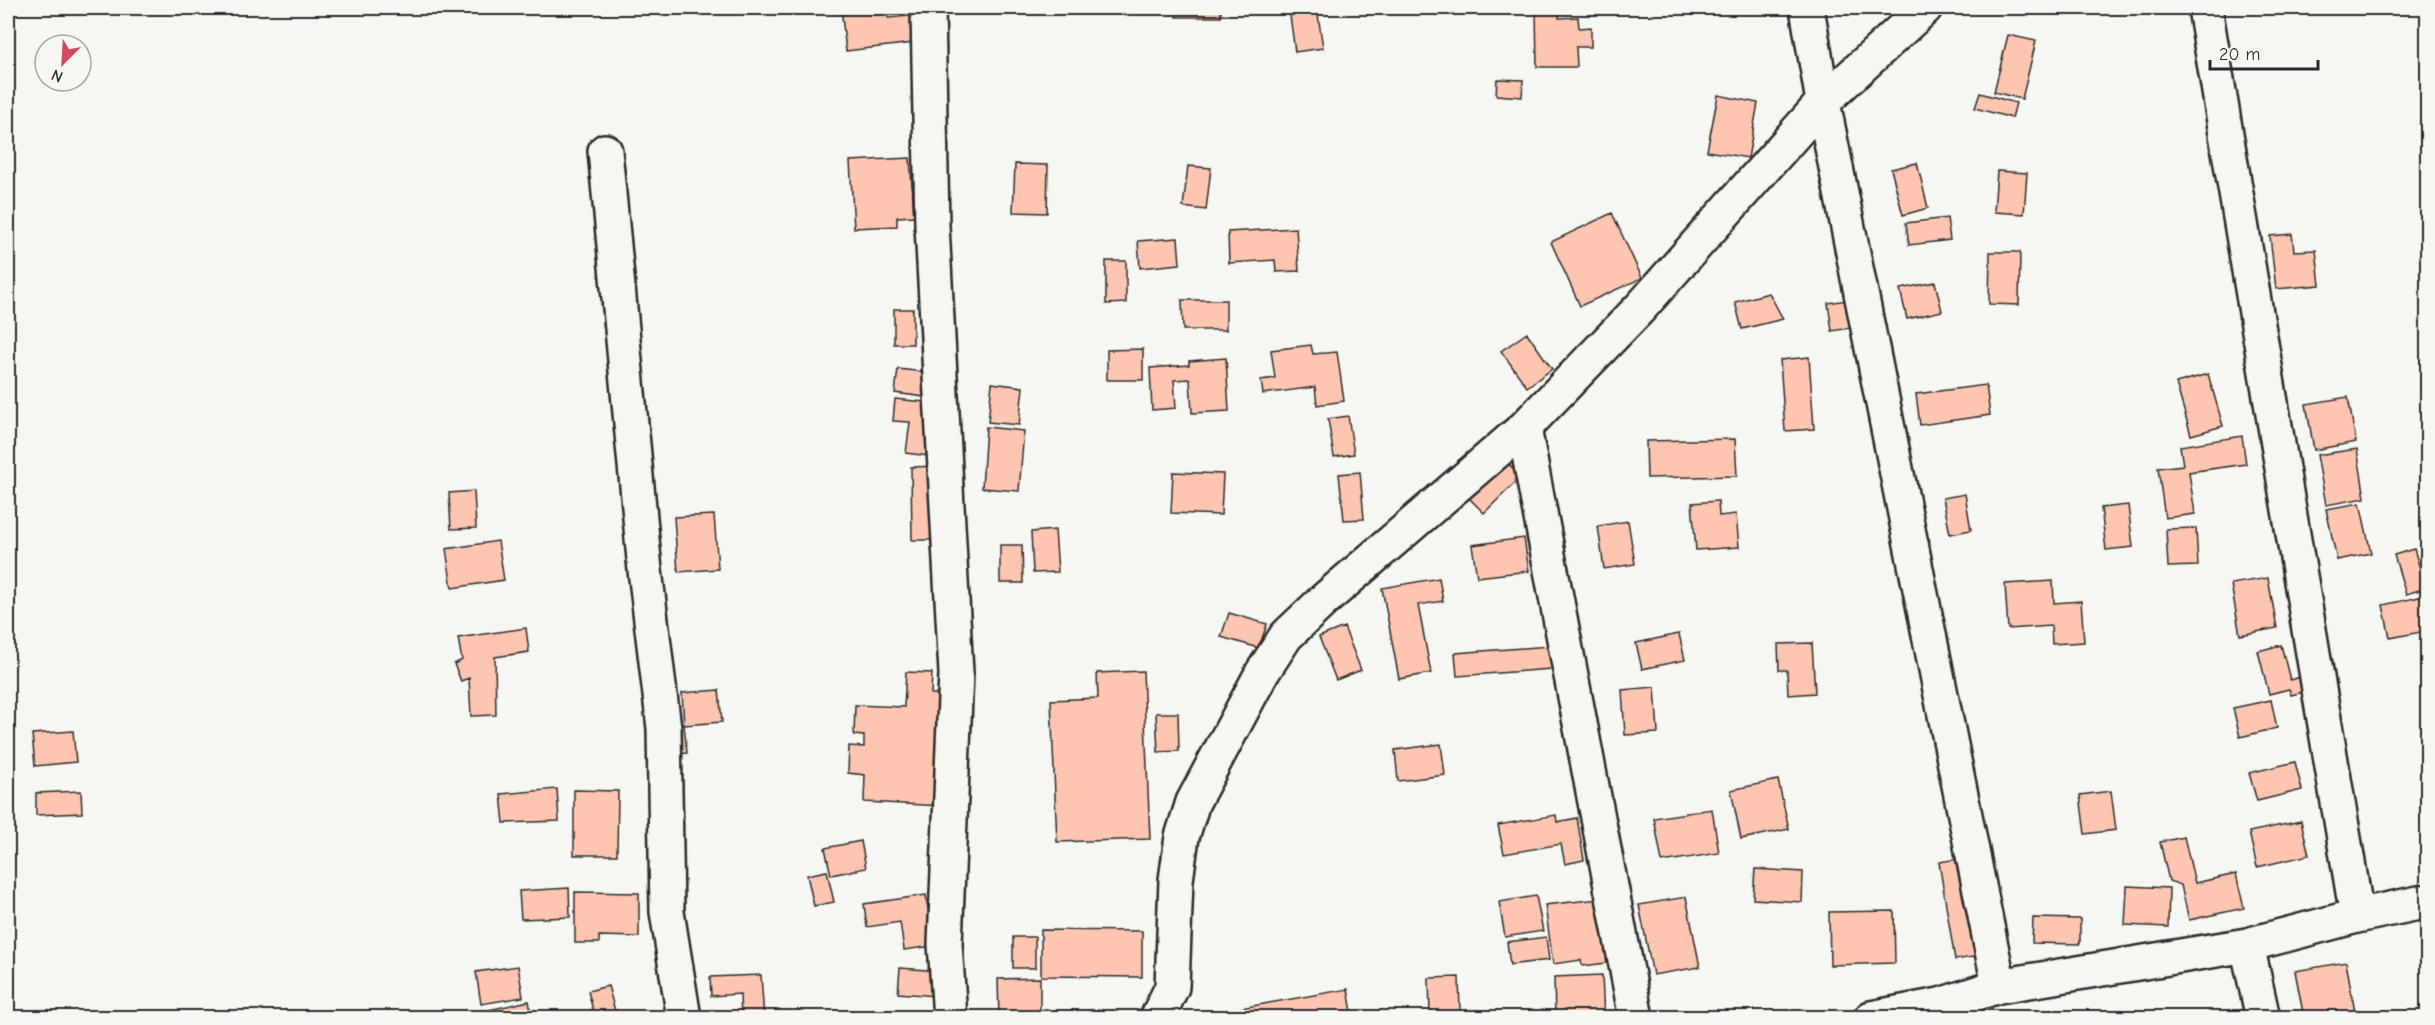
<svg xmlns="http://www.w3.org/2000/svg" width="2435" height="1025" viewBox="0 0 2435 1025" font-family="'Comic Neue',sans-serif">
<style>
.building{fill:#fec6b1;stroke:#2b2b2b;stroke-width:1.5}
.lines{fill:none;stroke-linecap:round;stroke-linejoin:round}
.minor-casing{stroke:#2b2b2b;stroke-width:38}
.minor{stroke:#f6f6f2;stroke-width:33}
</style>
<rect width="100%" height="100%" fill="#f6f6f2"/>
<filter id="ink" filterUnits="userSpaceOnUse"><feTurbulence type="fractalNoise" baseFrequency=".0167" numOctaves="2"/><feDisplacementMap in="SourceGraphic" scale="12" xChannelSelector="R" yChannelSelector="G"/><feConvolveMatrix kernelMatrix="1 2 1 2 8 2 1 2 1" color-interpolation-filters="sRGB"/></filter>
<g filter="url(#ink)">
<path class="building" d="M841,8H887L888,18L910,16L913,43L846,51Z
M1175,8H1221V17H1176Z
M1289,8H1317L1323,48L1295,52Z
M1559,8V18L1578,17L1579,28L1591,27V47H1576L1577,67H1537L1536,9Z
M1712,8H1762V13Z
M2008,35L2036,41L2022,99L1994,92Z
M1497,79L1523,80L1522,97L1496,95Z
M1980,93L2016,103L2012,118L1975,108Z
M1718,95L1758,103L1748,158L1707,151Z
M910,158L914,216L897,217V226L854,228L850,161Z
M1917,163L1928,208L1903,215L1891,169Z
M1015,164L1048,165L1047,213L1013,212Z
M1188,166L1211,168L1206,210L1183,207Z
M1997,171L2027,173L2024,214L1994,212Z
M1612,213L1642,278L1580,306L1551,242Z
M1947,218L1950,240L1909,245L1906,223Z
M1296,228L1299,271L1276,272L1275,260L1229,263L1228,232Z
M2292,234L2294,251L2316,250L2320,285L2276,289L2270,236Z
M1178,238L1180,264L1140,268L1138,241Z
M1990,252H2020L2019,305L1989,304Z
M1106,261H1126V303L1106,304Z
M1935,282L1942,311L1907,319L1900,289Z
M1769,293L1783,319L1742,329L1735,302Z
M1853,299L1857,327L1832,331L1828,303Z
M1182,300H1226V330H1183Z
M894,309H913V344H894Z
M1527,333L1552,369L1527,387L1501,351Z
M1311,345L1313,354L1337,352L1344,401L1317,405L1315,387L1263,394L1261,380L1275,378L1271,350Z
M1143,349V380H1107V350Z
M1809,357L1814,429L1785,431L1780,360Z
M1226,358L1229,411L1192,413L1190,379L1174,380L1176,408L1152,410L1150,368L1189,365V361Z
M898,369L924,372L933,398L895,393Z
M2208,374L2223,426L2191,435L2176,383Z
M992,383L1023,387L1019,425L988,422Z
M1986,385L1990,415L1920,425L1916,394Z
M2348,397L2356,442L2314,450L2306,404Z
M895,399L934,403L929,456L906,453L910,422L893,421Z
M1348,416L1354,454L1334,457L1328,419Z
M986,427L1024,431L1019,491L982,488Z
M2242,436L2246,464L2189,472L2195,514L2165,518L2158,468L2183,465L2180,446Z
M1735,439L1737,476L1647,478L1646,441Z
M2357,449L2365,498L2326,505L2317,455Z
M1504,459L1521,477L1484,513L1467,496Z
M941,466L942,540H912L911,467Z
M1173,472L1223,474L1221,515L1171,513Z
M1360,472L1364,519L1344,520L1339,474Z
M474,491L476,528L451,529L449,493Z
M1965,494L1971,530L1950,534L1943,498Z
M1718,501L1719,516L1736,514L1739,547L1696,550L1692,503Z
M2360,503L2371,553L2337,560L2326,509Z
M2128,505L2133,547L2106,550L2101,508Z
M714,515L718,569L678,572L674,517Z
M1628,521L1635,564L1604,569L1598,526Z
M2196,528L2198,566L2168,567L2166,529Z
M1055,530L1058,572L1033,573L1031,532Z
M1524,538L1529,571L1477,577L1472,545Z
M498,541L504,580L452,588L446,549Z
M1000,545H1022L1023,583H1000Z
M2414,549L2426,588L2406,594L2394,555Z
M1439,578L1443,601L1418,605L1431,673L1399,679L1382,588Z
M2268,578L2277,628L2240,635L2231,584Z
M2053,581L2054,603L2081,601L2084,642L2052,644L2051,626L2008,629L2005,584Z
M2428,595V640L2425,631L2390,638L2383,605Z
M1229,613L1267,624L1259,648L1221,637Z
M1344,627L1361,670L1336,680L1319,637Z
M526,628L529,652L495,657L496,715L471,716L469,678L461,681L454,664L462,660L458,638Z
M1679,634L1685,660L1642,669L1636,643Z
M1812,643L1815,693L1788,695L1787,670H1779L1778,644Z
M2281,645L2290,680L2303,676L2307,691L2291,695L2289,689L2269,694L2258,651Z
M1550,646L1552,669L1457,676L1455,653Z
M1143,671L1150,839L1057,842L1051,700L1098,698L1097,673Z
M906,672L932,673L931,694H948L943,806L864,802L865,775L848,773L849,746L864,747V736L854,735L855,705L904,707Z
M1655,687L1658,733L1625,735L1622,690Z
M719,690L722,722L684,725L682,693Z
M2271,700L2277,728L2240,737L2233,708Z
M1156,713H1178L1179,751L1158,752Z
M684,725L687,753L667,755L664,728Z
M73,731L76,762L35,766L32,734Z
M8,743H9L10,764L8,765Z
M1441,744L1445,775L1398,781L1395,750Z
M2295,762L2302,790L2257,801L2249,773Z
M1778,780L1789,829L1741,839L1731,790Z
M557,789L559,821L504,823L501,794Z
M574,790L618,791L617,855H574Z
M81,791L82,813L36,815V793Z
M2111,791L2116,830L2085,834L2080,795Z
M1712,809L1719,853L1662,862L1654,818Z
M1556,815L1557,822L1577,818L1584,860L1565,864L1561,844L1504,854L1498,825Z
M2301,821L2309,855L2257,867L2249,832Z
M2184,837L2195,883L2236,874L2244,908L2189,920L2181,885L2169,881L2160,842Z
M861,841L866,868L831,875L825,848Z
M1963,858L1979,956L1955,960L1939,862Z
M1755,869L1803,872L1802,902L1753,899Z
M827,871L834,902L814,906L807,875Z
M2127,886L2169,888L2168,927L2125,925Z
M569,888L570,917L521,919L519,891Z
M575,892L639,893V937L599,936V943H575Z
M926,895L933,946L904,950L900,922L867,927L864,904Z
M1536,896L1543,931L1505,937L1499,902Z
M1686,897L1700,967L1653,975L1639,905Z
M1599,899L1607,963L1582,966L1581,960L1553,964L1545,905Z
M1894,911L1895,963L1830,965L1829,912Z
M2033,918L2080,919V944L2032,943Z
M1041,930L1142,931V977L1041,976Z
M1013,937H1035V968H1013Z
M1546,937L1549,960L1510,965L1507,942Z
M2346,962L2356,1018H2304L2295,971Z
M518,966L523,997L481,1004L476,972Z
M900,968L939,971L937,996L898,993Z
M761,975L764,1018H741L740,994L711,996L710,977Z
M1602,975L1604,1018H1555L1554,977Z
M1459,977L1460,1013L1430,1014L1429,978Z
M1040,978V1018H999L998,979Z
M608,986L617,1018H595L588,991Z
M1348,989L1353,1018L1196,1016Z
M529,1001L532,1018H486L484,1011Z"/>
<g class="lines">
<g class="minor-casing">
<path id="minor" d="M928,8L932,226L956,673L945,944L950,1018
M1807,8L1823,102L1999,986
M2205,8L2357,916
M605,151L645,570L664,728L667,912L684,1018
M1524,428L1636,1018
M2247,945L2263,1018
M1157,1018L1172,987L1176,880L1182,837L1193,802L1262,673L1286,636L1324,600L1524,428L1641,307L1823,102L1925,8
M1871,1018L1940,1005L1999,986L2247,945L2357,916L2428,901"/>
</g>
<use href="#minor" class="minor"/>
</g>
</g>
<rect width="2435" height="1025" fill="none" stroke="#f6f6f2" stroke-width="30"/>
<rect x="15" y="15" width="2405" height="995" fill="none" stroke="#2b2b2b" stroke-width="2" filter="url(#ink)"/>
<g transform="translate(63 63) rotate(204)"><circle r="28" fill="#f6f6f2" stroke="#a5a5a2" stroke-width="1.5"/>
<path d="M0-4.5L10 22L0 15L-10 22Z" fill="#d1495b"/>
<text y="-9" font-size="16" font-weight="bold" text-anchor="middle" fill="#2b2b2b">N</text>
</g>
<path d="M2210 60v9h108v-9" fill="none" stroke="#2b2b2b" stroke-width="3"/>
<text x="2219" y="60" font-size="18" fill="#2b2b2b" stroke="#f6f6f2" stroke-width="4.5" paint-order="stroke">20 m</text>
</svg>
